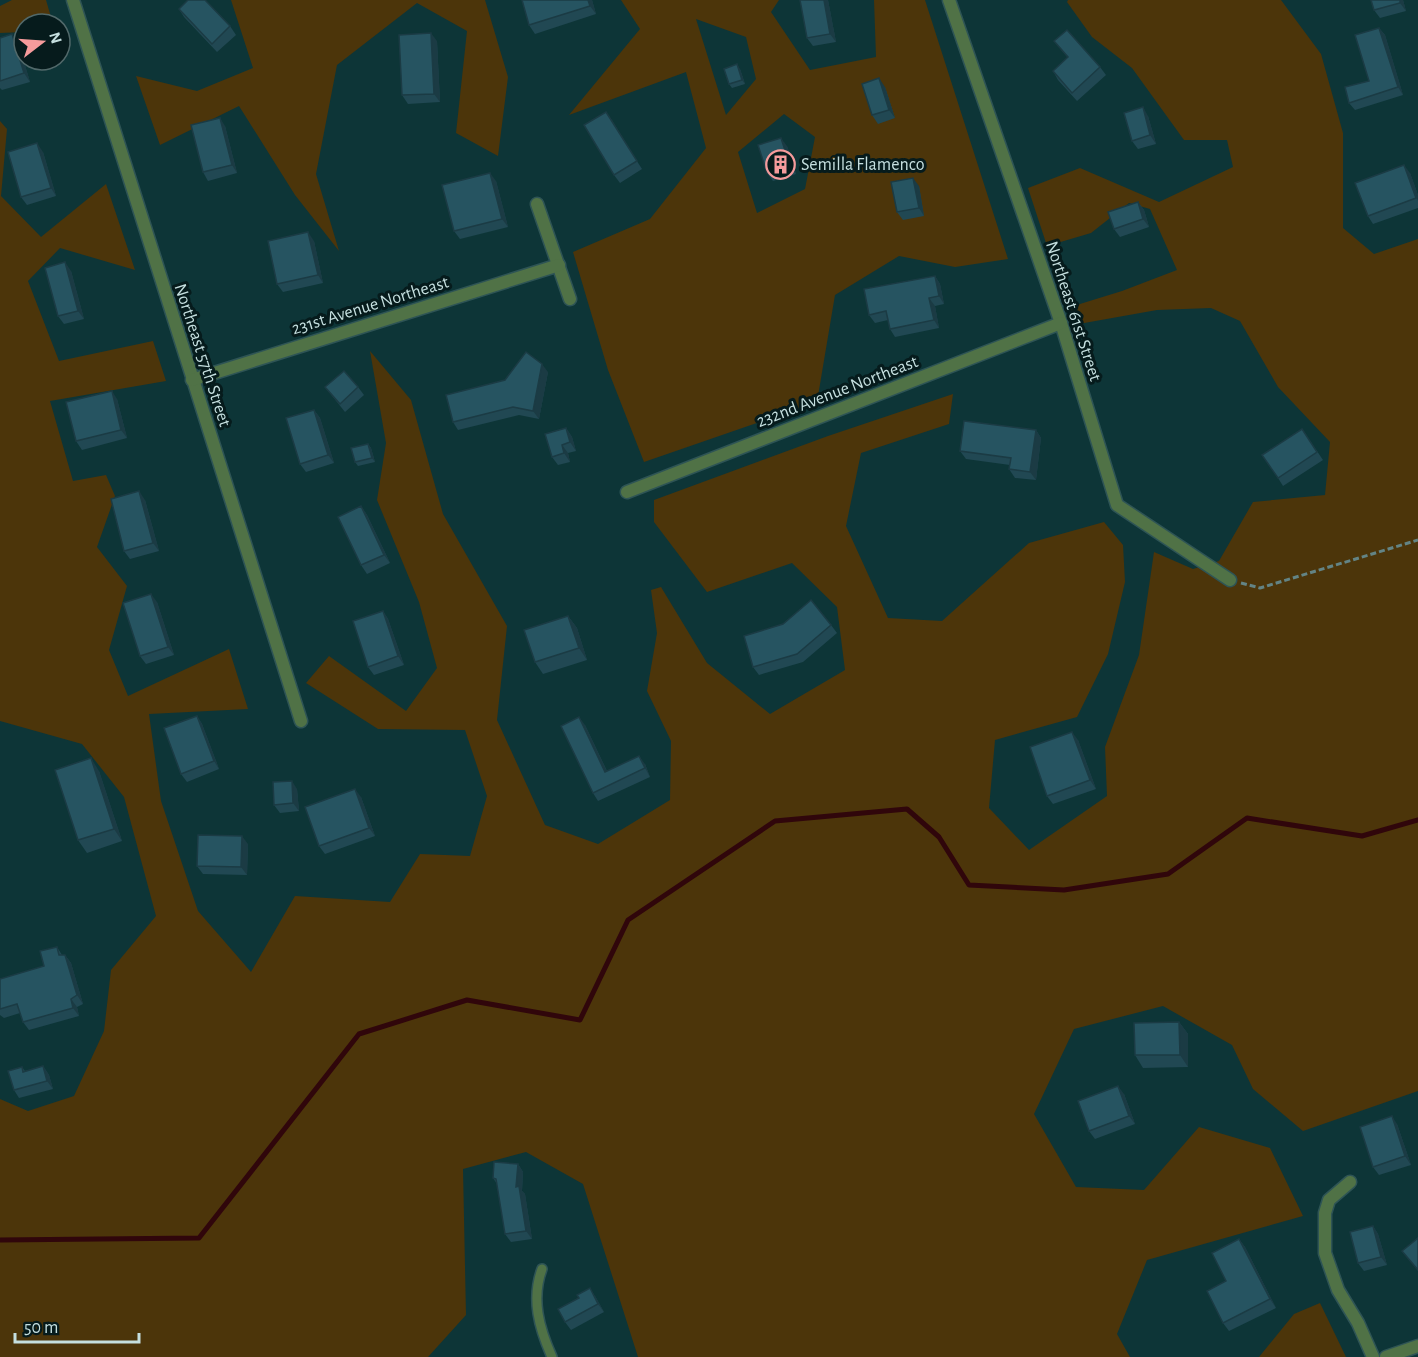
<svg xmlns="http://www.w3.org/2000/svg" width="1418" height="1357" viewBox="0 0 1418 1357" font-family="'Alegreya Sans',sans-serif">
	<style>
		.green { fill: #4c350a; fill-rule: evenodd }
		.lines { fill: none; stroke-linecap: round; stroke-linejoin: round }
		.stream { stroke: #30060b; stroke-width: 5 }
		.lane-casing { stroke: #2e5455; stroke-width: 12 }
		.street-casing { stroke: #2e5455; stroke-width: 15 }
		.path { stroke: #638485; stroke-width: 3; stroke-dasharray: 6 3; stroke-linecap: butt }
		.lane { stroke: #507246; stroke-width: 9 }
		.street { stroke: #507246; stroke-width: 12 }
		.wall { fill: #214853 }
		.shaded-wall { fill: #1b3b44 }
		.building { fill: #265461; stroke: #1b3b44; stroke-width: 1.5 }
		.labels { text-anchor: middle; stroke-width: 6; stroke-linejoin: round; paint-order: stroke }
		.poi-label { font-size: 18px; fill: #c5dfdf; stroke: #061b1c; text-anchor: start }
		.street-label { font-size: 18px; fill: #c5dfdf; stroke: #061b1c }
	</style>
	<rect width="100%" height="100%" fill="#0d3537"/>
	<g class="green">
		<path d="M12,0H46L53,24H24V32L0,33V6Z"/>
		<path d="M231,0H485L508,77L498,156L456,133L467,31L417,3L337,65L316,174L339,251L295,195L239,106L160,145L136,76L197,91L253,68Z"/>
		<path d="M621,0H779L771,12L810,70L876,57L874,0H925L1008,259L955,267L899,256L835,295L817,402L644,462L608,370L573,252L650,219L706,148L686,72L569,115L640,29ZM696,19L746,37L756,79L726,115ZM784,114L815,137L805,189L757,213L738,152Z"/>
		<path d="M1068,0H1281L1321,54L1343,133V228L1374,254L1418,239V1091L1303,1131L1253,1089L1232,1045L1163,1006L1074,1029L1034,1114L1076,1187L1144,1190L1199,1127L1270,1148L1303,1216L1147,1260L1117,1334L1130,1357H638L583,1184L526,1152L463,1169L466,1315L428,1357H0V1099L28,1111L74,1096L104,1031L111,970L156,916L124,797L82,744L0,721V121L7,129L1,196L41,237L106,184L135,270L60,248L28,281L59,361L153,341L166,381L50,401L73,481L106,475L115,496L97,547L127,586L109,650L128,696L229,649L248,709L149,714L161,801L198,911L251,972L295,896L390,902L420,854L470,856L487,796L465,730L378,729L306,683L329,656L406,711L437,668L419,602L377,500L386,443L370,351L411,400L443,514L507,626L497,720L545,825L598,844L670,800L671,741L647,691L657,633L651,590L661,587L707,663L770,714L845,670L837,607L792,563L707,592L654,522V500L828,436L953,394L949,424L861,453L846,526L888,618L942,621L1029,543L1104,522L1123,545L1125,582L1108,654L1077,717L995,740L989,808L1029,850L1107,796L1105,747L1139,655L1154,552L1193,569L1219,561L1253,502L1325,495L1330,442L1278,387L1240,321L1211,308L1157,310L1073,325L1067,308L1122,291L1177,270L1150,209L1129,203L1091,233L1047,246L1028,188L1080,168L1159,202L1233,167L1227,140H1184L1132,68L1092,37L1067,2Z"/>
		<path d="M1320,1303L1346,1357H1259L1294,1314Z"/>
	</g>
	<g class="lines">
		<path class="stream" d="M0,1240L199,1238L359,1034L467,1000L580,1020L628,920L775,821L907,809L939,837L969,885L1064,890L1168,874L1247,818L1362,836L1418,820"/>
		<defs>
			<path id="lane" d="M542,1269C531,1299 539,1328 552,1357"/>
			<g id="street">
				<path d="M73,0L301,721"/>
				<path d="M949,0L1061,323L1117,505L1230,580"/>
				<path d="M537,204L570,299"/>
				<path d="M192,380L559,265"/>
				<path d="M627,492L1061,323"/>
				<path d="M1350,1182L1329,1200L1325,1213V1253L1338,1290L1358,1323L1373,1357"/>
				<path d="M1386,1357L1418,1346"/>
			</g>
		</defs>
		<use href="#lane" class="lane-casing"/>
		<use href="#street" class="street-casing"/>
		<path class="path" d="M1241,583L1260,588L1418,540"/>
		<use href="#lane" class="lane"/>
		<use href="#street" class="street"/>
	</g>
	<g class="wall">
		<path d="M522,0H592L596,14L535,34L529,25Z"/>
		<path d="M828,0L836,42L813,46L807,38Z"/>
		<path d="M1403,0L1406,11L1380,18L1374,10Z"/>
		<path d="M179,9L230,26L236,35L217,52L184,17Z"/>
		<path d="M1379,28L1385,35L1403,95L1355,110L1349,103L1369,81Z"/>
		<path d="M0,38L18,42L30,82L2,90L0,88Z"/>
		<path d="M437,41L440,102L408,104L402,95Z"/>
		<path d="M1054,41L1100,67L1106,75L1077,101L1058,80L1053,71L1068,58Z"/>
		<path d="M740,69L745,84L732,88L729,84Z"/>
		<path d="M885,87L895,118L878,124L872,115Z"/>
		<path d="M606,112L642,169L620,183L614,175Z"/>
		<path d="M1148,116L1156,144L1138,149L1132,141Z"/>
		<path d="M225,126L237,173L208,181L203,172Z"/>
		<path d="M787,146L796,174L773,181L767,173Z"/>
		<path d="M43,152L56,196L27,205L21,197Z"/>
		<path d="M1410,173L1418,195V208L1373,224L1368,216Z"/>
		<path d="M496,181L508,227L460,239L454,231Z"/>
		<path d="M919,186L924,216L903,220L897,212Z"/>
		<path d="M1138,202L1144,210L1149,227L1120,237L1114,229Z"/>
		<path d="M314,241L323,283L283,292L277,284Z"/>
		<path d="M71,271L84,319L64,324L58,316Z"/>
		<path d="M935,276L940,284L944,304L935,306L939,328L895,337L890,329L888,320L875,323L869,315Z"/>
		<path d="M548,372L539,419L519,415L458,430L453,422Z"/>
		<path d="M325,387H358L364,395L345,412Z"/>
		<path d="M117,399L127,438L82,450L76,441Z"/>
		<path d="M314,410L320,418L334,463L306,472L300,464Z"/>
		<path d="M566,428L572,437L576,451L568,453L570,462L558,465L552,457Z"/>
		<path d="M1302,429L1323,460L1283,486L1278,478Z"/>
		<path d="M1036,430L1041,438L1036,480L1015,478L1009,469L1010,465L966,459L960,451Z"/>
		<path d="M368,444L371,448L375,462L358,466L355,462Z"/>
		<path d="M145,500L159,551L130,559L124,551Z"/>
		<path d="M361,506L367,515L390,563L367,574L361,565Z"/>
		<path d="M157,602L174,655L146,664L140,656Z"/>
		<path d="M383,611L388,619L404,665L374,675L368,667Z"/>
		<path d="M568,616L577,628L587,660L543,674L535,662Z"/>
		<path d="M831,625L837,633L803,662L759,675L753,667Z"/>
		<path d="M197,716L202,724L219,769L187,782L181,774Z"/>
		<path d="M585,725L607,771L645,764L650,777L598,801L593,793Z"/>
		<path d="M1078,740L1096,789L1053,804L1047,796Z"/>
		<path d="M99,771L122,841L87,853L78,840Z"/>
		<path d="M297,789L299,811L280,813L274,805Z"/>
		<path d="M361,797L375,836L325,854L319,846Z"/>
		<path d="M248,844L247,875L203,874L197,866Z"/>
		<path d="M57,947L62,955H65L71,963L83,1004L77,1007L79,1016L29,1030L23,1022L20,1013L4,1018L0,1015V979L44,966Z"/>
		<path d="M1179,1022L1188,1034V1067L1143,1068L1135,1055Z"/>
		<path d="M43,1066L49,1075L53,1089L19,1098L14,1090L22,1067L25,1071Z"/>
		<path d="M1124,1094L1135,1124L1095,1139L1089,1131Z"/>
		<path d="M1397,1124L1411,1165L1379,1175L1373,1167Z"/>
		<path d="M518,1164L523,1172L522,1191L525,1194L532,1239L511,1242L505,1234L497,1184L493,1178Z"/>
		<path d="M1373,1226L1378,1234L1387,1265L1364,1271L1358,1263Z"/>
		<path d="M1239,1239L1245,1247L1276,1308L1229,1331L1223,1323L1226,1281Z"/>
		<path d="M595,1296L604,1312L571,1330L565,1322Z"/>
	</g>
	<g class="shaded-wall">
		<path d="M588,0H592L596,14L590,6Z"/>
		<path d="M824,0H828L836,42L830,34Z"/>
		<path d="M1400,0H1403L1406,11L1400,3Z"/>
		<path d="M1379,28L1385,35L1403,95L1398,87Z"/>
		<path d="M431,33L437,41L440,102L434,94Z"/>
		<path d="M12,34L18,42L30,82L24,73Z"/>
		<path d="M737,64L740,69L745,84L742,80Z"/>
		<path d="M879,78L885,87L895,118L889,110Z"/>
		<path d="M1143,107L1148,116L1156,144L1150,135Z"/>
		<path d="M606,112L612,120L642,169L637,161Z"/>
		<path d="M220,118L225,126L237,173L232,165Z"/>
		<path d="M781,138L787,146L796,174L790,166Z"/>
		<path d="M37,143L43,152L56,196L51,188Z"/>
		<path d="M1404,165L1410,173L1418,195V201Z"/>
		<path d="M490,173L496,181L508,227L502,219Z"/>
		<path d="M913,178L919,186L924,216L919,208Z"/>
		<path d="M1138,202L1144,210L1149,227L1143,219Z"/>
		<path d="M308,232L314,241L323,283L318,275Z"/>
		<path d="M65,262L71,271L84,319L78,311Z"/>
		<path d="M935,276L940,284L944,304L939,296Z"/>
		<path d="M929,298L935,306L939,328L934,320Z"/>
		<path d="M542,364L548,372L539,419L533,411Z"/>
		<path d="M112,391L117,399L127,438L121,430Z"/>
		<path d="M314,410L320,418L334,463L328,455Z"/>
		<path d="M566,428L572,437L576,451L570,442Z"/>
		<path d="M1036,430L1041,438L1036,480L1030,472Z"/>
		<path d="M368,444L371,448L375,462L372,458Z"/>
		<path d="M562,445L568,453L570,462L564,453Z"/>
		<path d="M139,491L145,500L159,551L153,543Z"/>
		<path d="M361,506L367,515L390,563L384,555Z"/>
		<path d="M151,594L157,602L174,655L168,647Z"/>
		<path d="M383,611L388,619L404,665L398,656Z"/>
		<path d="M568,616L577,628L587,660L579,648Z"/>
		<path d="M197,716L202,724L219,769L214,761Z"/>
		<path d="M579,717L585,725L611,780L605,772Z"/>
		<path d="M1072,732L1078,740L1096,789L1090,780Z"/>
		<path d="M639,756L645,764L650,777L645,768Z"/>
		<path d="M91,758L99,771L122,841L114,829Z"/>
		<path d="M292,781L297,789L299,811L293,803Z"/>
		<path d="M355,789L361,797L375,836L369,828Z"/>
		<path d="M242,836L248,844L247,875L241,867Z"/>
		<path d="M65,955L71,963L83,1004L77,995Z"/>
		<path d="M71,999L77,1007L79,1016L73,1008Z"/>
		<path d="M1179,1022L1188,1034V1067L1180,1055Z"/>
		<path d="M43,1066L49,1075L53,1089L47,1081Z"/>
		<path d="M1118,1086L1124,1094L1135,1124L1129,1116Z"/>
		<path d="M1392,1116L1397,1124L1411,1165L1405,1156Z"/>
		<path d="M518,1164L523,1172L522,1191L525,1194L532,1239L526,1231L516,1187Z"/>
		<path d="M1373,1226L1378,1234L1387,1265L1381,1257Z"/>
		<path d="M1239,1239L1245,1247L1276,1308L1270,1299Z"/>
		<path d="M590,1288L595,1296L604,1312L598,1304Z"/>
	</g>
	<g class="building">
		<path d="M188,0H205L230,26L212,44L179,9Z"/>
		<path d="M522,0H588L590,6L529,25Z"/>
		<path d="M800,0H824L830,34L807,38Z"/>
		<path d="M1371,0H1400V3L1374,10Z"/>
		<path d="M1379,28L1398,87L1349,103L1345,87L1369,81L1355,35Z"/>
		<path d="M1067,30L1100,67L1072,93L1053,71L1068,57L1054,41Z"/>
		<path d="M431,33L434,94L402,95L399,35Z"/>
		<path d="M12,34L24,73L0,81V38Z"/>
		<path d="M737,64L742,80L729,84L724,69Z"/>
		<path d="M879,78L889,110L872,115L862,84Z"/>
		<path d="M1143,107L1150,135L1132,141L1124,113Z"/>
		<path d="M606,112L637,161L614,175L584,125Z"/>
		<path d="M220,118L232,165L203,172L191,125Z"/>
		<path d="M781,138L790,166L767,173L758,145Z"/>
		<path d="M37,143L51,188L21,197L8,152Z"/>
		<path d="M1404,165L1416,198L1368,216L1355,183Z"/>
		<path d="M490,173L502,219L454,231L442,185Z"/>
		<path d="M913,178L919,208L897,212L891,182Z"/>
		<path d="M1138,202L1143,219L1114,229L1108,212Z"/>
		<path d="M308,232L318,275L277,284L268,241Z"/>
		<path d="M65,262L78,311L58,316L45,268Z"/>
		<path d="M935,276L939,296L929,298L934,320L890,329L886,311L869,315L864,289Z"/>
		<path d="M526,352L542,364L533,411L513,407L453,422L446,395L505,380Z"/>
		<path d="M344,371L358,387L340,404L325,387Z"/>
		<path d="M112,391L121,430L76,441L66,402Z"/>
		<path d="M314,410L328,455L300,464L286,418Z"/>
		<path d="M964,421L1036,430L1030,472L1009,469L1011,458L960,451Z"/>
		<path d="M566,428L570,442L562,445L564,453L552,457L545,434Z"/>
		<path d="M1302,429L1317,452L1278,478L1262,455Z"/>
		<path d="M368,444L372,458L355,462L351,448Z"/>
		<path d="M139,491L153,543L124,551L111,499Z"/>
		<path d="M361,506L384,555L361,565L338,517Z"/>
		<path d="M151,594L168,647L140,656L123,603Z"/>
		<path d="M811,600L831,625L797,654L753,667L744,636L783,624Z"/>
		<path d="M383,611L398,656L368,667L353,621Z"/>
		<path d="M568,616L579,648L535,662L524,630Z"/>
		<path d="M197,716L214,761L181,774L164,728Z"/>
		<path d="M579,717L605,772L639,756L645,768L593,793L561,726Z"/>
		<path d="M1072,732L1090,780L1047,796L1030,747Z"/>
		<path d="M91,758L114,829L78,840L55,770Z"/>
		<path d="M292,781L293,803L274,805L273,782Z"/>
		<path d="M355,789L369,828L319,846L305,807Z"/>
		<path d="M198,835L242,836L241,867L197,866Z"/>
		<path d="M57,947L59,955H65L77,995L71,999L73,1008L23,1022L17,1004L0,1009V979L44,966L40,951Z"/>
		<path d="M1179,1022L1180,1055H1135L1134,1023Z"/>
		<path d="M43,1066L47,1081L14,1090L8,1071L22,1067L23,1072Z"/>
		<path d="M1118,1086L1129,1116L1089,1131L1078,1101Z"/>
		<path d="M1392,1116L1405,1156L1373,1167L1360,1127Z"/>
		<path d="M494,1162L518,1164L516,1187L519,1186L526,1231L505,1234L496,1179L493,1178Z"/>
		<path d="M1373,1226L1381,1257L1358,1263L1350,1232Z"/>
		<path d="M1418,1238V1270L1402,1251Z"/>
		<path d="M1239,1239L1270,1299L1223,1323L1207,1291L1226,1281L1212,1253Z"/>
		<path d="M590,1288L598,1304L565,1322L558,1309L579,1298L577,1295Z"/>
	</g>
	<defs>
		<symbol id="building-ring" viewBox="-11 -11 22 22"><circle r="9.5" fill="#061b1c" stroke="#f59b9c" stroke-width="1.5"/><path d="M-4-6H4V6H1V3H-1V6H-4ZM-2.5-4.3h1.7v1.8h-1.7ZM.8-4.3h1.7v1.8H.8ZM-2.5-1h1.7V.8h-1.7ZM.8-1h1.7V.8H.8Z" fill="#f59b9c"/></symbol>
	</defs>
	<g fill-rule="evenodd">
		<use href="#building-ring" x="764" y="148" width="33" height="33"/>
	</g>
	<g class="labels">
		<g class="poi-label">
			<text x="801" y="170">Semilla Flamenco</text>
		</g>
		<g class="street-label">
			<text transform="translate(370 305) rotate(-17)" y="6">231st Avenue Northeast</text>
			<text transform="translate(1074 311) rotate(72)" y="6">Northeast 61st Street</text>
			<text transform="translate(203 355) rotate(72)" y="6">Northeast 57th Street</text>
			<text transform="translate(837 391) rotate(-21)" y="6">232nd Avenue Northeast</text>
		</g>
	</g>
	<g transform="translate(42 42) rotate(73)"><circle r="28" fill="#061b1c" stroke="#52696a" stroke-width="1.5"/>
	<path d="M0-4.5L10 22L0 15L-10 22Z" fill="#f59b9c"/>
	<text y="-9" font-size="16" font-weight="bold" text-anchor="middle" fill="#c5dfdf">N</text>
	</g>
	<path d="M15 1333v9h124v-9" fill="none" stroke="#c5dfdf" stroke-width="3"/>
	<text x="24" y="1333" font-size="18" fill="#c5dfdf" stroke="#061b1c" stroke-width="4.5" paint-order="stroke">50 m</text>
</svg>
